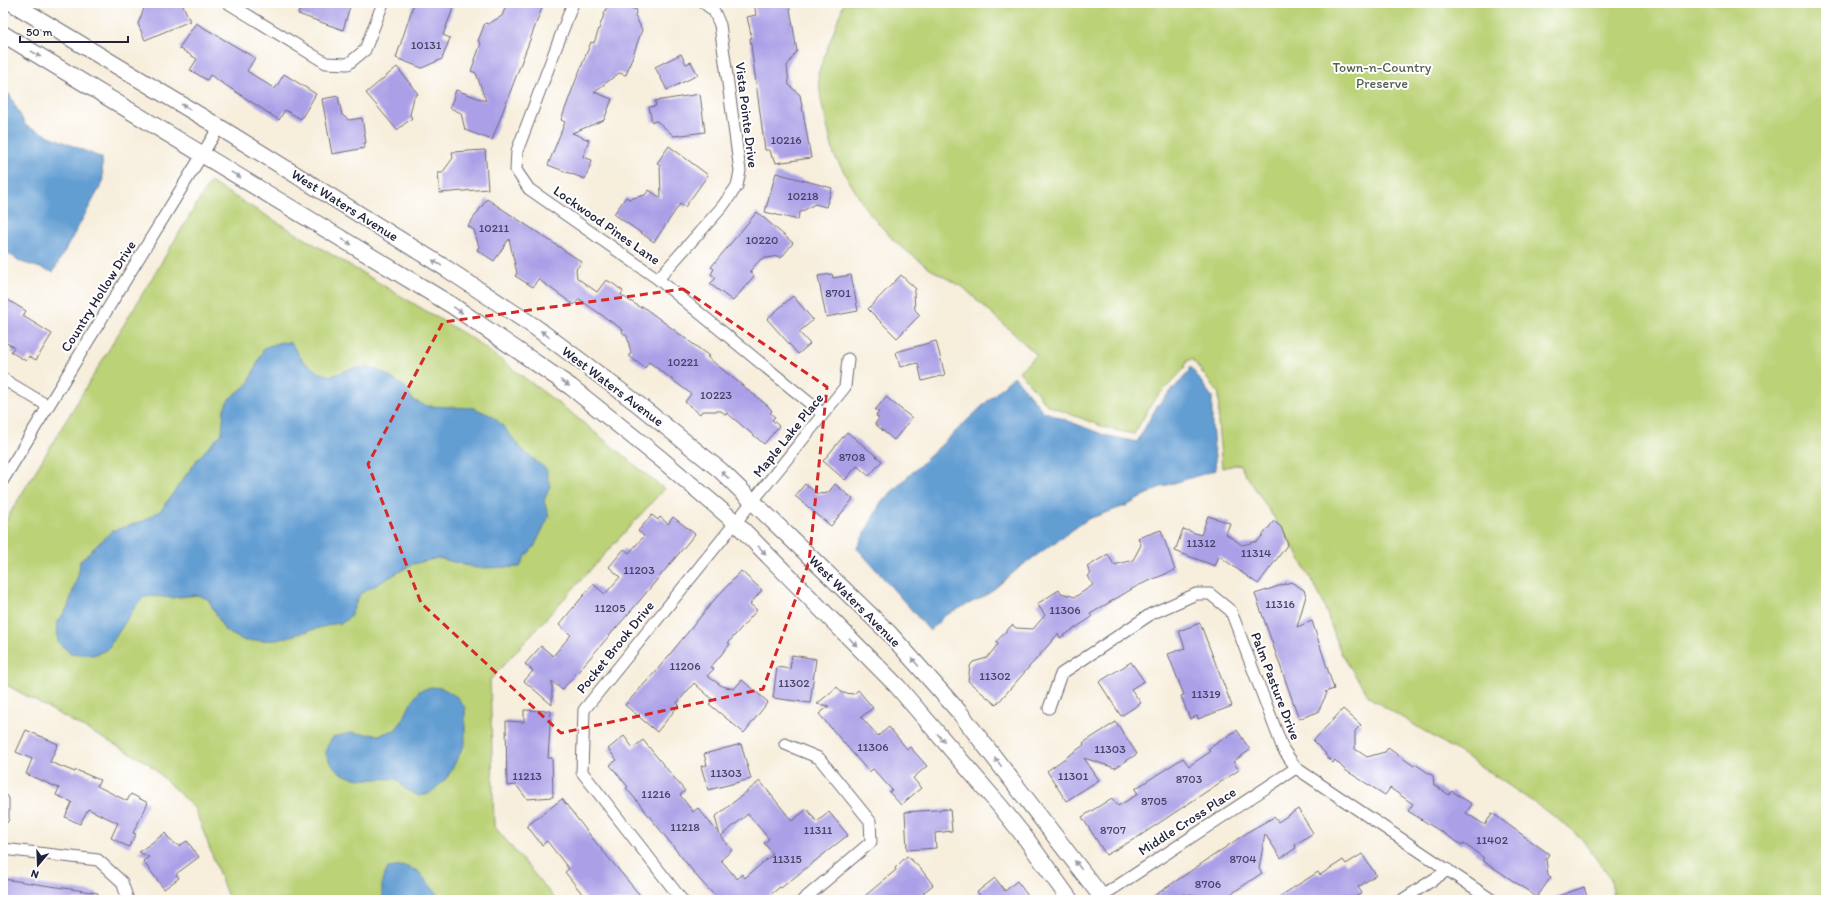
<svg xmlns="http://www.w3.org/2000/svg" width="1829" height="903" viewBox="0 0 1829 903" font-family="Itim,sans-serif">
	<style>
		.green { fill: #bbd277; stroke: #6e7a59 }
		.water { fill: #649ed3; stroke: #436087 }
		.building { fill: #aba0e7; fill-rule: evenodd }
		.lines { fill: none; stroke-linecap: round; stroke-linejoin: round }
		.street-casing { stroke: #6d6973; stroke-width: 13 }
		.secondary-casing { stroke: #6d6973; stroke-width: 18 }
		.street { stroke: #fff; stroke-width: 11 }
		.secondary { stroke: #fff; stroke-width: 16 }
		.oneway { fill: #9c9ca7 }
		.marked { fill: none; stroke: #d62828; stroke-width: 3; stroke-dasharray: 8 5; stroke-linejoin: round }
		.labels { text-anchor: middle; stroke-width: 4; stroke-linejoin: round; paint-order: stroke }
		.number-label { font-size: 12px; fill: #444266 }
		.park-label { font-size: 14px; fill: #586050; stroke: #fff }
		.street-label { font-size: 14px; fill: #22223b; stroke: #fff }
	</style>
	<rect width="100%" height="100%" fill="#fff"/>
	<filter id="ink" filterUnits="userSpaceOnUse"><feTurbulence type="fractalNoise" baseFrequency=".025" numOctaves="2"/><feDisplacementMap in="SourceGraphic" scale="8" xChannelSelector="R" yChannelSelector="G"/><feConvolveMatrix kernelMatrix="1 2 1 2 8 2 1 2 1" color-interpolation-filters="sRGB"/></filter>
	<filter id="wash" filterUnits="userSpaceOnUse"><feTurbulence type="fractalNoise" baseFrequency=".012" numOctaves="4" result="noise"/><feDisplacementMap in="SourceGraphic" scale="16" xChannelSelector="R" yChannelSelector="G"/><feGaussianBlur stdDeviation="0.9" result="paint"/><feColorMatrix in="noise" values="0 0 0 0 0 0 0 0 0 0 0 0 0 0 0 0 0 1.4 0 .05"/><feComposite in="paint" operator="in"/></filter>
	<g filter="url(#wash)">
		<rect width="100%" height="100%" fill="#f7eedc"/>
		<g class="green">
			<path d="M844,3H1826V900H1613L1611,879L1581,838L1555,817L1467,757L1370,698L1341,653L1322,600L1297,553L1239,464L1222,468L1218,423L1219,394L1192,359L1187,361L1183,370L1153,401L1134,434L1106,428L1047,405L1019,371L1037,355L964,288L930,269L894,241L865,208L834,155L821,100L818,74Z"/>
			<path d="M210,182L473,339L570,412L664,489L490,680L494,826L556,900H229L195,809L148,763L3,683V525Z"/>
		</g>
		<g class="water">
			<path d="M3,90L9,94L26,126L102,158L103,182L53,272L21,262L3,250Z"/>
			<path d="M280,342L291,343L303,361L318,372L331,376L354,368L366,367L382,372L405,387L413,400L426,406L474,408L492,416L503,426L523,451L546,469L550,486L544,501L549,516L534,547L525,557L520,567L476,568L438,558L413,564L360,594L350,617L342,623L333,624L277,640L245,641L225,631L208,599L197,595L171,598L155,596L144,597L135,607L107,650L93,655L70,653L58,642L57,623L68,607L79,571L80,561L112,531L143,521L161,510L199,457L222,433L224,409L229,399L248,384L264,348Z"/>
			<path d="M1190,366L1212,397V424L1216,470L1158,488L1128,505L1088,519L1020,567L987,595L944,616L930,631L857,548L881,502L1014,376L1043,411L1104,435L1137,442L1157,406L1188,373Z"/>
			<path d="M431,687L442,688L457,697L465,708V744L447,778L430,793L419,796L405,789L397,779C372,777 346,786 330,762C323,752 326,747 333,737L351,733L379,735L395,730L403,720L411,703L419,691Z"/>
			<path d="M404,866L418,871L442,900H382V881L388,868Z"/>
		</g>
		<g id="blocks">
			<g class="building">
				<path d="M146,3H182L190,21L145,40L138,24Z"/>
				<path d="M302,3H351L343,30L298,14Z"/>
				<path d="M414,3H455L443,35L450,38L442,59L422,68L396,58Z"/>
				<path d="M507,3H541L542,8L492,140L465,130L461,113L450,108L456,90L486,101L476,73L471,71L481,43L478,41L485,23L488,24L502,16Z"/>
				<path d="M608,3H616L637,10L635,15L642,30L626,75L619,73L594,92L612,99L604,120L572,133L589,140L583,157L592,160L585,179L548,165L565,122L561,120L574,85L591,42L594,43Z"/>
				<path d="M754,3H789L797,51L787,66L789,85L800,95L811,158L776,163L774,157L772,158L770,150H765L750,38H752L747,17L756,15Z"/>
				<path d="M196,23L255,58L247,71L275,89L284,74L316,94L301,119L285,110L279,120L210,75L207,80L190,70L197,59L179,48Z"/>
				<path d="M681,54L686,64L691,62L698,75L667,90L655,67Z"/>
				<path d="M397,67L418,94L414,97L410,115L412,118L397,130L366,93Z"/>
				<path d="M700,94L705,132L674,136L657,121L652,122L649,107L656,106L655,101Z"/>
				<path d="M338,96L342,115L349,120L362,118L366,143H364L365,148L332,154L322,99Z"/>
				<path d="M669,146L708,175L685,207L680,204L654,242L614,214L626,197L629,199L645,195L649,190L661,198L660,165L657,163Z"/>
				<path d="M485,150L488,189L440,193L438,173H442L453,158L452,152Z"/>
				<path d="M776,173L832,188L826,207L815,204L799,213L798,220L765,212Z"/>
				<path d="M487,199L582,262L576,269L577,278L597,292L606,280L612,283L623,291L621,295L641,308L642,306L709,356L707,357L768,406L772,411L770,413L775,417L772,420L779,426L764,444L727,413L726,415L721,411H702L700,414L685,402L691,394L649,362L645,368L629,356L631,353L627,336L622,332L623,330L579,299L574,305L538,279L533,287L515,276L517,273L509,239L494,261L477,250L479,247L474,230L468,226Z"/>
				<path d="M757,212L793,243L781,258L778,256L761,259L750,271L754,276L733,301L710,284L716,278L711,274L714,269L711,267Z"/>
				<path d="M832,274L833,278L851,275L858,311L826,317L818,276Z"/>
				<path d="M901,275L916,289L914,292L915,310L920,315L897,338L868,309Z"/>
				<path d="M793,296L813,320L799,332L810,344L798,354L767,319Z"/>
				<path d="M3,297L26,311L23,316L52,334L36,360L29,356L26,361L11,352L14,347L3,341Z"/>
				<path d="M936,341L945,375L922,381L918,363L900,367L896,352Z"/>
				<path d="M886,397L912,418L894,440L875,424L879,418L876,416L879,412L875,410Z"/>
				<path d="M847,432L882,461L869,476L857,466L845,480L823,461Z"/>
				<path d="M805,484L818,494L828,493L835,484L853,499L831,526L795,496Z"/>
				<path d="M652,515L658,520L660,517L668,524L673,517L695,534L636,605L562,690L552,681V705L524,681L533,671L525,664L541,646L553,656L571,635L559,625L593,584L605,594L620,577L609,567L624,549L629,553L644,536L638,531Z"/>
				<path d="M1208,516L1230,523L1226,534L1242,545L1258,541L1274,521L1281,527L1288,544L1258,584L1219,556L1215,566L1175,551L1183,529L1201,535Z"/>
				<path d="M1161,530L1175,570L1137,586L1090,614L1092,617L1060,638L1058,634L996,705L968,681L970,666L973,662L987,658L998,644L996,642L1012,625L1016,628L1033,629L1045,615L1037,604L1059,590L1061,593L1075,597L1093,585L1088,576L1091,574L1087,567L1108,554L1114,565L1133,560L1141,545L1138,538Z"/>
				<path d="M741,571L762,590L750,604L757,610L728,643L730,644L711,667L714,669L707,676L722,686L734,689L742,680L768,702L744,733L709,704L713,700L694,683L677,703L679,705L657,732L625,705L657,670L715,599Z"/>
				<path d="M1291,582L1304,590L1306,596L1297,627L1312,621L1334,689L1325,692L1327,693L1318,712L1299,719L1255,594Z"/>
				<path d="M1200,623L1232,706L1198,719L1197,716L1190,719L1181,696L1184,695L1168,654L1185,648L1179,631Z"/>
				<path d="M792,655L816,659L810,703L773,698L777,667L790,669Z"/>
				<path d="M1131,662L1144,681L1131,689L1141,703L1121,716L1099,682Z"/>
				<path d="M837,687L842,693L854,694L858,690L873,708L861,717L878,736L889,727L907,749L910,747L927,766L913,778L921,788L901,805L889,792L892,790L873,769L869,772L819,714L829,706L817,704Z"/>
				<path d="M1343,709L1361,725L1355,731V749L1367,757L1385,752L1388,748L1414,766L1415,764L1433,776L1434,785L1449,795L1452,791L1472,804L1466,813L1485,825L1492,813L1549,854L1546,859L1548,875L1551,877L1537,897L1482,860L1484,858L1463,843L1462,845L1408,811L1413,804L1390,788L1385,795L1345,770L1335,760L1333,763L1325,755L1326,754L1313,741Z"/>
				<path d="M524,710L551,711L548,758H552L553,797L527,799L516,785L507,786L506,721L524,722Z"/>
				<path d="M1116,722L1137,754L1115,768L1084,758L1099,780L1066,801L1047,771L1084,745L1083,743Z"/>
				<path d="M26,730L58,744L50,762L75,772L76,770L100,780L97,786L127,801L131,794L148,803L133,833L136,834L129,847L111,838L118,823L88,809L80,824L65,817L72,802L56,795L59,788L26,774L32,759L16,752Z"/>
				<path d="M1237,730L1250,750L1233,762L1239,770L1138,837L1106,855L1082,817L1112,798L1118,806L1138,794L1135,789L1183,758L1189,766L1210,752L1208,749Z"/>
				<path d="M624,736L633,748L643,740L685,791L680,795L693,812L698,808L720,835L715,817L760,781L792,821L807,809L817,822L829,812L848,835L781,888L780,887L764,900H719L699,879L638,802L626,788L628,787L610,765L617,760L608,749ZM748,814L769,839L764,843L773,854L745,878L742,874L737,879L721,860L732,850L721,836Z"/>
				<path d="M741,744L751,779L708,790L701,766L707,765L704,754Z"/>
				<path d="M562,799L597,844L644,900H587L565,872L569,869L547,841L542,845L527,826Z"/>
				<path d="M950,809L952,831L935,833L936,848L907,850L905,812Z"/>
				<path d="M1298,809L1313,833L1295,845L1296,848L1281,858L1265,834L1259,869L1262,873L1222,900L1183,894L1187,900H1148L1251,830L1274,817L1278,822Z"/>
				<path d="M165,833L171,841L179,846L187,841L199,857L176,874L179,878L164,889L143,861L149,857L139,852Z"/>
				<path d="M1362,854L1376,875L1358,887L1362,893L1350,900H1274L1318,872L1320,875L1343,860L1346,864Z"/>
				<path d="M907,856L921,869L933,885L923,893L929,900H860L896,870L895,868Z"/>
				<path d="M995,878L1005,891L1017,881L1031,900H983L977,892Z"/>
				<path d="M3,879L98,893L97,900H3Z"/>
				<path d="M1584,887L1588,900H1553V898Z"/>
			</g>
		</g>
	</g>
	<g filter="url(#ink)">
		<use href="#blocks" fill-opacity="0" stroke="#6d6973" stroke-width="1"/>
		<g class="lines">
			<defs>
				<g id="street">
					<path d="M228,3L326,63L348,64L365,50L383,3"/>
					<path d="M573,3L517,151L516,170L529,189L658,279L823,414"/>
					<path d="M658,279L722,207L737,186L740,171L720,25L714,11L704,3"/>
					<path d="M3,379L48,406"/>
					<path d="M3,480L219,127"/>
					<path d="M1049,708L1061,674L1151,614L1196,594H1210L1231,611L1283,749L1296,768L1492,900"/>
					<path d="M785,744L819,758L870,821L871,842L803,900"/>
					<path d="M3,800V818"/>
					<path d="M3,849L98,860L122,882L128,900"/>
					<path d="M682,900L582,772L584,710L845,387L848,359"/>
					<path d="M1096,900L1296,768"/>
					<path d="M1402,900L1448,870"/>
				</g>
				<g id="secondary">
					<path d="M12,3L219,127L447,269L535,327L634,401L720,470L889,633L960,713L1104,900"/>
					<path d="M3,34L453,306L571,387L661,459L735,522L897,686L1000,806L1027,840L1070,900"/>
				</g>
			</defs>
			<use href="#street" class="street-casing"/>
			<use href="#secondary" class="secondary-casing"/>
			<use href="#street" class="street"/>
			<use href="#secondary" class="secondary"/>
		</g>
		<defs><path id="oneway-solid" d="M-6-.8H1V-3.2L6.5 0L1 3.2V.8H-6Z"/></defs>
		<g class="oneway">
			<use href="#oneway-solid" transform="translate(36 54) rotate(31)"/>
			<use href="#oneway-solid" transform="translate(186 107) rotate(-149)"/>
			<use href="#oneway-solid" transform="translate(236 175) rotate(31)"/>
			<use href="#oneway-solid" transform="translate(347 242) rotate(31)"/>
			<use href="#oneway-solid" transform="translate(437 263) rotate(-148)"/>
			<use href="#oneway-solid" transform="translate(458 310) rotate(34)"/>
			<use href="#oneway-solid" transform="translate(545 334) rotate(-143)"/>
			<use href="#oneway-solid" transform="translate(565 383) rotate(35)"/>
			<use href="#oneway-solid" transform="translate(725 475) rotate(-137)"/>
			<use href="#oneway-solid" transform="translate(762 550) rotate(46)"/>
			<use href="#oneway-solid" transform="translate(853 642) rotate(46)"/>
			<use href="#oneway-solid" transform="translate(915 662) rotate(-131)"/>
			<use href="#oneway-solid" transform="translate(941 738) rotate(49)"/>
			<use href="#oneway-solid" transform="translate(998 762) rotate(-128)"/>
			<use href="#oneway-solid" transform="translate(1078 865) rotate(-127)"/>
		</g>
	</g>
	<path class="marked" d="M683,289L827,387L809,562L763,689L561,733L421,603L368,464L443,322Z"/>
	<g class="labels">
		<g class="number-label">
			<text x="426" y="49">10131</text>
			<text x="786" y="144">10216</text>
			<text x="803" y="200">10218</text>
			<text x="494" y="232">10211</text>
			<text x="762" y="244">10220</text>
			<text x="838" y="297">8701</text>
			<text x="683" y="366">10221</text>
			<text x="716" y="399">10223</text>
			<text x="852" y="461">8708</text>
			<text x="1201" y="547">11312</text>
			<text x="1256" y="557">11314</text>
			<text x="639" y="574">11203</text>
			<text x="1280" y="608">11316</text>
			<text x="610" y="612">11205</text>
			<text x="1065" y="614">11306</text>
			<text x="685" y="670">11206</text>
			<text x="995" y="680">11302</text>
			<text x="794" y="687">11302</text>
			<text x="1206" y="698">11319</text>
			<text x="873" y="751">11306</text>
			<text x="1110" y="753">11303</text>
			<text x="726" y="777">11303</text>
			<text x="527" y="780">11213</text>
			<text x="1073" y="780">11301</text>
			<text x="1189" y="783">8703</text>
			<text x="656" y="798">11216</text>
			<text x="1154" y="805">8705</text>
			<text x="685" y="831">11218</text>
			<text x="818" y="834">11311</text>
			<text x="1113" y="834">8707</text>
			<text x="1492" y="844">11402</text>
			<text x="787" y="863">11315</text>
			<text x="1243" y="863">8704</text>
			<text x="1208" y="888">8706</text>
		</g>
		<g class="park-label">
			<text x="1382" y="72">Town-n-Country<tspan x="1382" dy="16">Preserve</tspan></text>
		</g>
		<g class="street-label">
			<text transform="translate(747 115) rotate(83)" y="5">Vista Pointe Drive</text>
			<text transform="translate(345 205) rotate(32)" y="5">West Waters Avenue</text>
			<text transform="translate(607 225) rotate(35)" y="5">Lockwood Pines Lane</text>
			<text transform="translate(98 296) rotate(-58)" y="5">Country Hollow Drive</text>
			<text transform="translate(613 386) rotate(37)" y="5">West Waters Avenue</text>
			<text transform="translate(788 435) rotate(-51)" y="5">Maple Lake Place</text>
			<text transform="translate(855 601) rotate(45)" y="5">West Waters Avenue</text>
			<text transform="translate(615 647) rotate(-51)" y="5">Pocket Brook Drive</text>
			<text transform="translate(1276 686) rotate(69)" y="5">Palm Pasture Drive</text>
			<text transform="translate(1187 821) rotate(-33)" y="5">Middle Cross Place</text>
		</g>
	</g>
	<rect width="1829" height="903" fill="none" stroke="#fff" stroke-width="16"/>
	<g transform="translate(38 865) rotate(199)" stroke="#ffffff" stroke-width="3" paint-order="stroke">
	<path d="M0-3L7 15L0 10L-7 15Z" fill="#22223b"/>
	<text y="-6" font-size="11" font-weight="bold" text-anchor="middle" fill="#22223b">N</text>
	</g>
	<path d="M20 36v6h108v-6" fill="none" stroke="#22223b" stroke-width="2"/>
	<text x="26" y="36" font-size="12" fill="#22223b" stroke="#ffffff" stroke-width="3" paint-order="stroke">50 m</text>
</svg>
